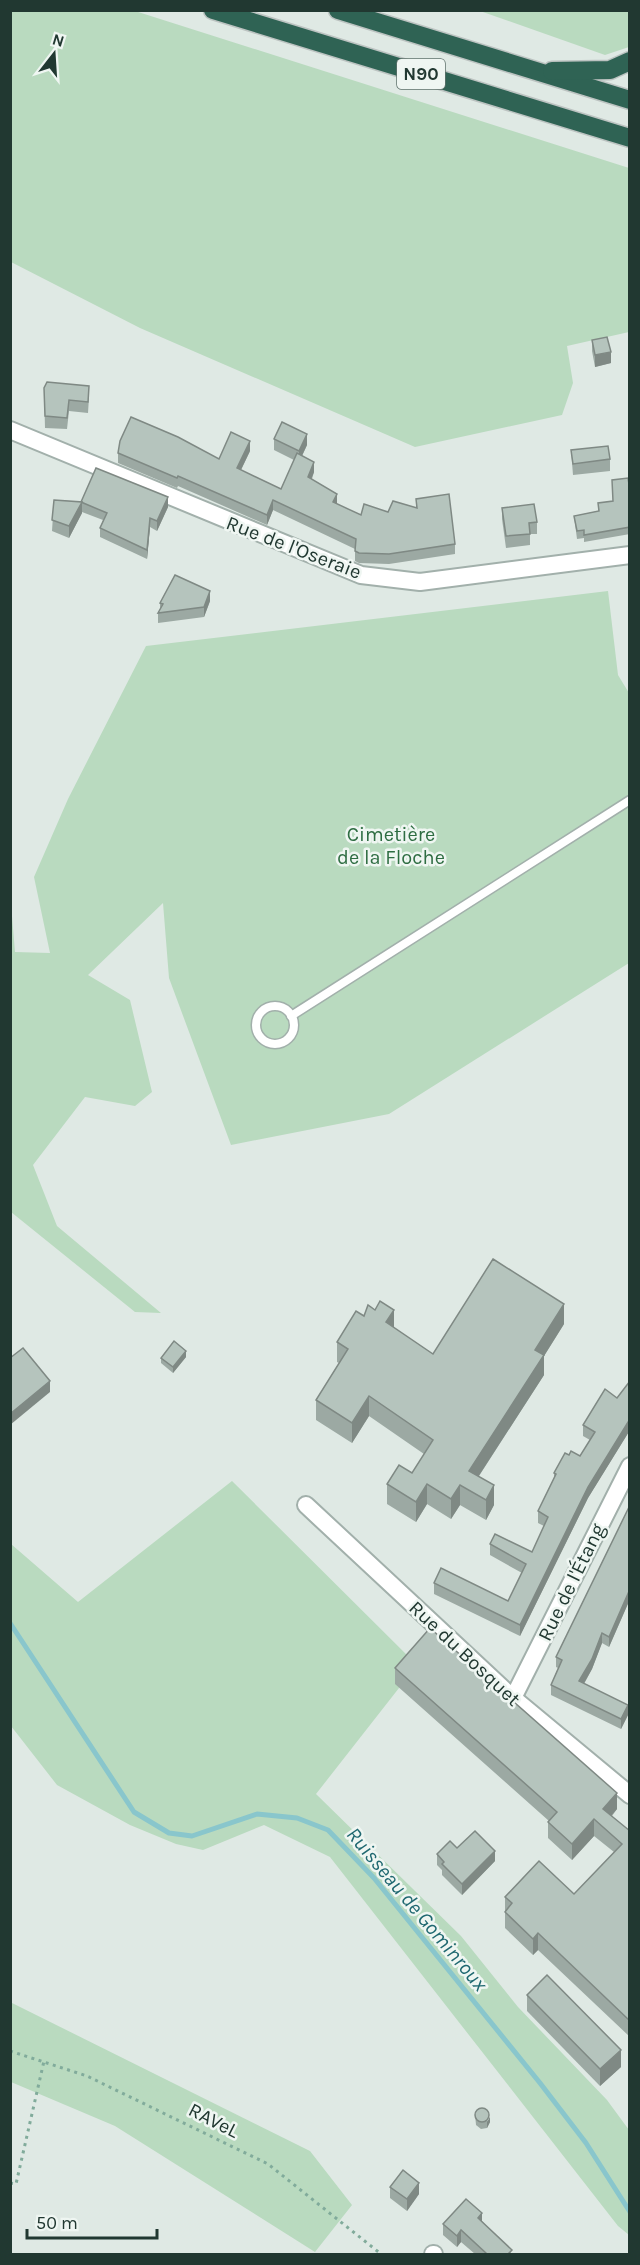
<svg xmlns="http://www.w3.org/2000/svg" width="640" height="2265" viewBox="0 0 640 2265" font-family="Karla,sans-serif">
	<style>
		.green { fill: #b9dabf }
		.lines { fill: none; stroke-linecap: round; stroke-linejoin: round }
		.stream { stroke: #89c6cc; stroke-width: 5 }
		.lane-casing { stroke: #a2b0ab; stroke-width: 11 }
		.street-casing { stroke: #a2b0ab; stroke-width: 20 }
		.highway-casing { stroke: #bcc3c1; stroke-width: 21 }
		.path { stroke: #81ab9b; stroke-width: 3; stroke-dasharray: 3 4.5; stroke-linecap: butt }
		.lane { stroke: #fff; stroke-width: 8 }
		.street { stroke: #fff; stroke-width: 16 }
		.highway { stroke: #2f6354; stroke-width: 18 }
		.wall { fill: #9ca9a3 }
		.shaded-wall { fill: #7f8984 }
		.building { fill: #b5c4bd; stroke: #7f8984; stroke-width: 1.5 }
		.labels { text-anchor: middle; stroke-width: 5; stroke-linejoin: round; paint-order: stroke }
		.shield { fill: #eff6f2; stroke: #5f716b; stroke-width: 1.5 }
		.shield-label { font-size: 18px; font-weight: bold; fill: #213831 }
		.street-label { font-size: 20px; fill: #213831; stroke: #eff6f2 }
		.park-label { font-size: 20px; fill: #2e6d42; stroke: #eff6f2 }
		.water-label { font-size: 21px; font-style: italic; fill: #1f6870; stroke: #eff6f2 }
	</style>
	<rect width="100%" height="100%" fill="#dfe9e4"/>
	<g class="green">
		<path d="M10,11H135L629,168V332L567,346L573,383L562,415L415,447L140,328L11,262Z"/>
		<path d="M480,11H629V47L605,55Z"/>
		<path d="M608,591L618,675L629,693V963L389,1114L231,1145L169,978L163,903L88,975L130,1000L152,1092L135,1106L85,1097L33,1165L57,1226L161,1313L135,1312L11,1212L10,892L15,952L50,953L34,877L68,799L146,646Z"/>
		<path d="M232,1481L417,1665L316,1794L461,1936L518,2007L607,2100L629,2130V2235L618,2226L330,1857L264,1825L203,1850L176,1844L130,1825L57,1785L11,1726V1544L78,1602Z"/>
		<path d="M10,2002L310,2151L352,2205L315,2252L115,2126L11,2082Z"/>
	</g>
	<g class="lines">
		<path class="stream" d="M10,1623L134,1812L169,1833L192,1836L257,1814L297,1818L328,1830L374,1878L540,2083L586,2143L630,2212"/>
		<defs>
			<g id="lane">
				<circle cx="275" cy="1025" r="19"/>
				<path d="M291,1016L630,800"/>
			</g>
			<g id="street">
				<path d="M10,430L361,575L420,582L630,555"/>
				<path d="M306,1505L513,1698L630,1795"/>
				<path d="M513,1698L630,1466"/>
				<path d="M433,2254H434"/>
			</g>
			<g id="highway">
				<path d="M213,10L630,138"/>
				<path d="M338,10L630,100"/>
				<path d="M552,71L610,70L630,61"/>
			</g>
		</defs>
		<use href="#lane" class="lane-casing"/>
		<use href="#street" class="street-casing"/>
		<use href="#highway" class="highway-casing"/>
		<g class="path">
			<path d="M10,2051L87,2076L268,2164L381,2254"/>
			<path d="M10,2183L16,2184L44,2061"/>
		</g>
		<use href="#lane" class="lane"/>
		<use href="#street" class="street"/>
		<use href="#highway" class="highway"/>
	</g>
	<g class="wall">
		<path d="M592,340L611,363L595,367L592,351Z"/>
		<path d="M44,388L89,397L88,413L69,411L67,429L45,428Z"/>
		<path d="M274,439L307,445L302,456L314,472L312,479L336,504L361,515L388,512L416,508V499L455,544V554L389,564L359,563L355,561V549L273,510L267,525L178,486L177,488L118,463V453L219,459L250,451L241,470L281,489L294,460L274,450Z"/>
		<path d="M571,450L610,459V471L573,475Z"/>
		<path d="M630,491V534L584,542V538L577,539L574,516L598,511V503L612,501Z"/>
		<path d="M54,500L168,507L157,531L150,527L147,559L100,537V528L103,520L82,512V513L69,538L52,531Z"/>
		<path d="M502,508L537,522V534H530V545L506,548L502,519Z"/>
		<path d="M210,601L204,617L158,623V613L160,609V603Z"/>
		<path d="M364,1316L394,1328L433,1354L564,1324L544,1356V1375L479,1476L494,1505L486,1520L460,1505L451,1519L427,1504L416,1522L387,1504V1484L412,1473L424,1454L369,1416L352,1443L316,1420V1400L339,1363L337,1362V1342Z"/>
		<path d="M186,1357L173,1373L161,1363V1358Z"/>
		<path d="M630,1381V1430L588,1498L520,1636L434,1594V1583L508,1601L522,1573L490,1555V1544L532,1552L544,1526L538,1523V1511L554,1478V1473L569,1455L580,1456L590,1440L583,1436V1425L617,1398Z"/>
		<path d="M630,1505V1599L609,1647L602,1643L592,1669L584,1684L628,1715L621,1729L551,1695V1685L558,1668L556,1667V1657Z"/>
		<path d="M395,1668L617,1809L612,1816L630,1831V2037L538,1950L533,1955L505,1928V1897L574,1894L614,1852L594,1836L572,1860L548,1838V1822L549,1821L395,1684Z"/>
		<path d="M457,1848L495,1861L462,1895L442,1875V1870L437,1865V1854Z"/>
		<path d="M527,1995L621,2067L600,2086L527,2011Z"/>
		<path d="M475,2114L490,2122L487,2128L481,2129L476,2125Z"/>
		<path d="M390,2187L419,2194L407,2211L390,2198Z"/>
		<path d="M482,2221L512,2254H475L461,2242L457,2247L443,2235V2224Z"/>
	</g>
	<g class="shaded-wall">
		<path d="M611,352V363L595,367V355Z"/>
		<path d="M307,434V445L299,462V451Z"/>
		<path d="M250,441V451L237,478V468Z"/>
		<path d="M314,462V472L308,487V477Z"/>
		<path d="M337,494V504L333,512V502Z"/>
		<path d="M168,497V507L157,531V521Z"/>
		<path d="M273,500V510L267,525V515Z"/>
		<path d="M82,502V513L69,538V526Z"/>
		<path d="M150,518V527L147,559V550Z"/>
		<path d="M210,591V601L204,617V607Z"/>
		<path d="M564,1304V1324L544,1356V1375L469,1491V1471L535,1350Z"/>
		<path d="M394,1310V1330L386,1322Z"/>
		<path d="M186,1351V1357L173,1373V1367Z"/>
		<path d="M50,1381V1392L10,1425V1414Z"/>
		<path d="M369,1396V1416L352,1443V1423Z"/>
		<path d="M630,1419V1430L588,1498L520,1636V1625L588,1487Z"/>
		<path d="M427,1484V1504L416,1522V1502Z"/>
		<path d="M460,1485V1505L451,1519V1499Z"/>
		<path d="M494,1485V1505L486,1520V1500Z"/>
		<path d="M630,1589V1599L609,1647V1637Z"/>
		<path d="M602,1633V1643L592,1669L579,1692V1681Z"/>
		<path d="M628,1705V1715L621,1729V1719Z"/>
		<path d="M617,1793V1809L603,1825V1809Z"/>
		<path d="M594,1819V1836L572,1860V1844Z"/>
		<path d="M495,1851V1861L462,1895V1884Z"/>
		<path d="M538,1933V1950L533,1955V1939Z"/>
		<path d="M621,2050V2067L600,2086V2069Z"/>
		<path d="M490,2117V2122L487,2128V2122Z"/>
		<path d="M419,2183V2194L407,2211V2199Z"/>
		<path d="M482,2213V2224L478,2218Z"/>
		<path d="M461,2230V2242L457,2247V2236Z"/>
	</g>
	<g class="building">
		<path d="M607,337L611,352L595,355L592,340Z"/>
		<path d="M47,382L89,386L88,402L69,400L67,418L45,416L44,388Z"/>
		<path d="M131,417L178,437L219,459L231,432L250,441L237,468L281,489L297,453L314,462L308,477L337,494L333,502L361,515L364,504L388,512L393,501L417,508L416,499L449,494L455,544L389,554L359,553L355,551L356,539L273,500L267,515L178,476L177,478L118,453L120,441Z"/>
		<path d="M282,422L307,434L299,451L274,439Z"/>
		<path d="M608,446L610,459L573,464L571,450Z"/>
		<path d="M96,468L168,497L157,521L150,518L147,550L100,528L107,513L81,502Z"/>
		<path d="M628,478L630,491V527L584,535V530L577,531L574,516L599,511L598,503L613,501L612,480Z"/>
		<path d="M54,500L82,502L69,526L52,520Z"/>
		<path d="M534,504L537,522L529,523L530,534L506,536L502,508Z"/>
		<path d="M175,575L210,591L204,607L158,613L163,604L160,603Z"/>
		<path d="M493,1259L564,1304L535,1350L544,1355L469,1471L494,1485L486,1500L460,1485L451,1499L427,1484L416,1502L387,1484L399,1465L412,1473L433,1440L369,1396L352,1423L316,1400L348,1349L337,1342L356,1311L364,1316L368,1305L375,1310L380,1301L394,1310L386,1322L433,1354Z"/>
		<path d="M174,1341L186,1351L173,1367L161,1358Z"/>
		<path d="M23,1348L50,1381L10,1414V1358Z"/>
		<path d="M630,1381V1419L588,1487L520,1625L434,1583L441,1568L508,1601L526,1564L490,1544L495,1534L532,1552L548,1517L538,1511L556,1474L554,1473L565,1453L569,1455L571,1451L580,1456L595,1432L583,1425L605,1389L617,1398Z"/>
		<path d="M630,1505V1589L609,1637L602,1633L592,1659L579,1681L628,1705L621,1719L551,1685L562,1660L556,1657Z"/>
		<path d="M430,1628L617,1793L603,1809L630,1831V2021L538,1933L533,1939L505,1912L512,1903L505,1897L539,1861L574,1894L622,1844L594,1819L572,1844L548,1822L557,1812L395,1668Z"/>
		<path d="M475,1831L495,1851L462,1884L442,1864L444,1862L437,1854L450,1841L457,1848Z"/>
		<path d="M547,1975L621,2050L600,2069L527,1995Z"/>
		<circle cx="482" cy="2115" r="7"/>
		<path d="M403,2170L419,2183L407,2199L390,2187Z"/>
		<path d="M466,2199L482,2213L478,2218L512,2250L508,2254H486H487L461,2230L457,2236L443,2224Z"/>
	</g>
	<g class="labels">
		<rect class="shield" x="397" y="59" width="48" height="30" rx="4.5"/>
		<g class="shield-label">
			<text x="421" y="80">N90</text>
		</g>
		<g class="street-label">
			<text transform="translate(294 547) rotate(21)" y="7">Rue de l'Oseraie</text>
			<text transform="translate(571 1582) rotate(-64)" y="7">Rue de l'Étang</text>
			<text transform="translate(465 1653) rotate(43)" y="7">Rue du Bosquet</text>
			<text transform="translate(214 2120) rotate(27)" y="7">RAVeL</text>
		</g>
		<g class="park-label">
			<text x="391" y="841">Cimetière<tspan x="391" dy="23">de la Floche</tspan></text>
		</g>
		<g class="water-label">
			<text transform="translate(417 1909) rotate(50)" y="7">Ruisseau de Gominroux</text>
		</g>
	</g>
	<rect width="640" height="2265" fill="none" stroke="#213831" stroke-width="24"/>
	<g transform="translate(54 54) rotate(17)" stroke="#eff6f2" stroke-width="4.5" paint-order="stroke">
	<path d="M0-4.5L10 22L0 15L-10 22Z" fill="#213831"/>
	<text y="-9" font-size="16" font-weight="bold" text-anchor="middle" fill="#213831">N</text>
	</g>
	<path d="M27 2229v9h130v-9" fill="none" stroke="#213831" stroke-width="3"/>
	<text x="36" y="2229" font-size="18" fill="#213831" stroke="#eff6f2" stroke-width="4.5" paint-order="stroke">50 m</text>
</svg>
